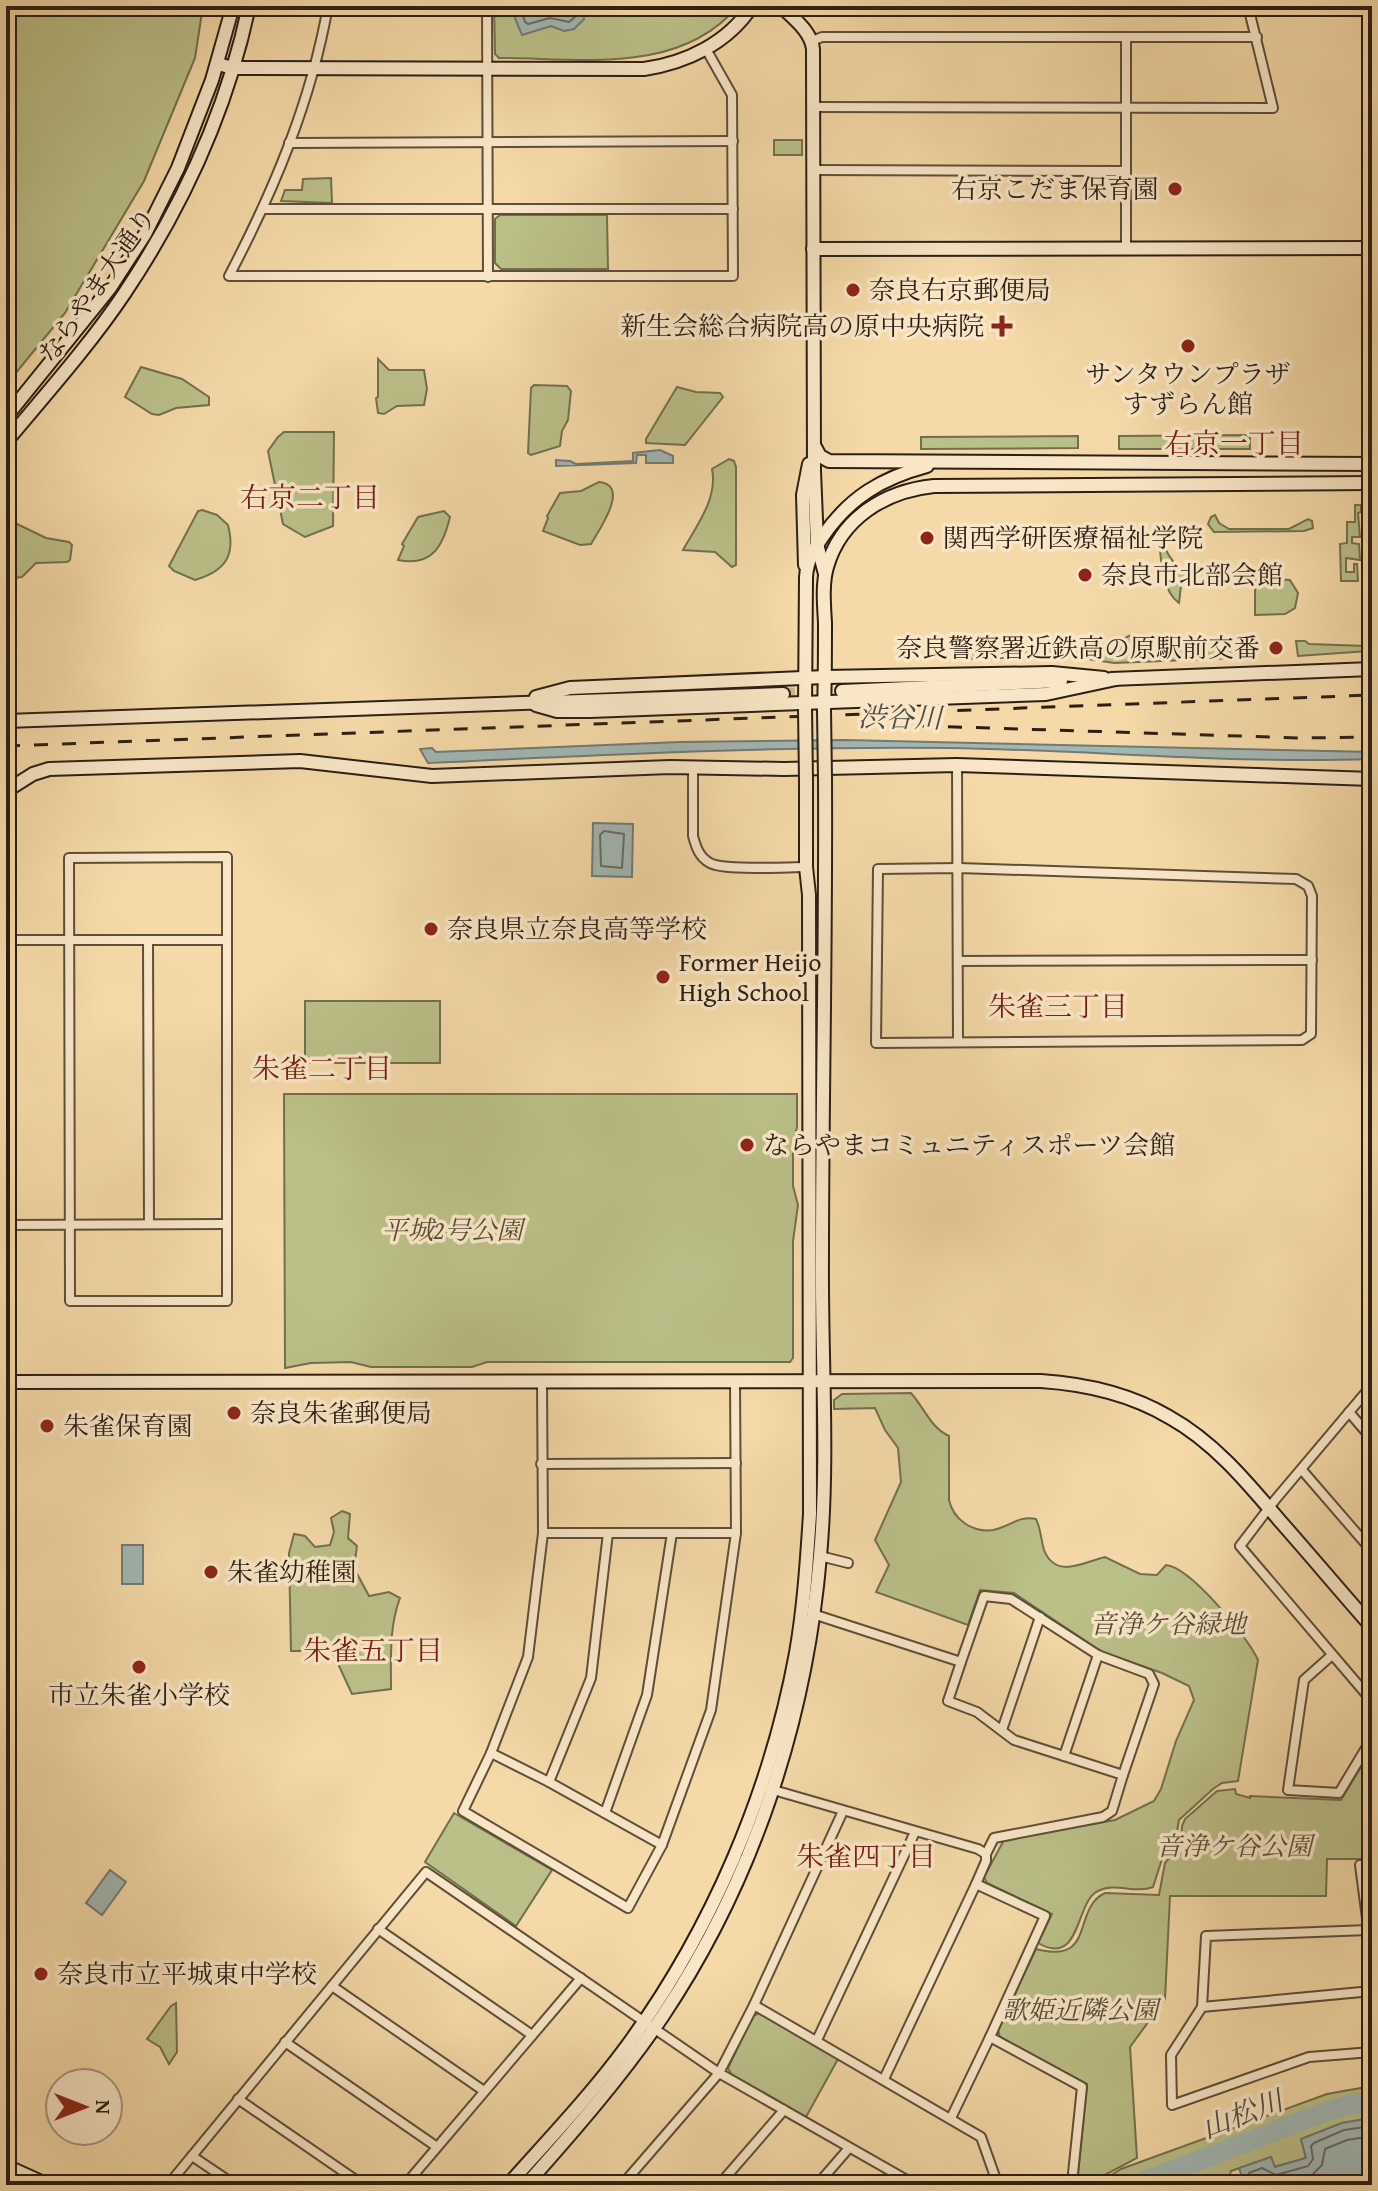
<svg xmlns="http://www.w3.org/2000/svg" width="1378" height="2191" viewBox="0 0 1378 2191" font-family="'Gentium Book Plus','Noto Serif JP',serif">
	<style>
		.green { fill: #bbbf88; stroke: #736f4e; stroke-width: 2 }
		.water { fill: #a1b7b3; stroke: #727a74; stroke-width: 2 }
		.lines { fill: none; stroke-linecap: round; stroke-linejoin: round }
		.shore { stroke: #666b64; stroke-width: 2 }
		.river { stroke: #a1b7b3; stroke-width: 20 }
		.secondary-tunnel { stroke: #cdb48b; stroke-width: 12; stroke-dasharray: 12 6; stroke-linecap: butt }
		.street-casing { stroke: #5e4e3a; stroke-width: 12 }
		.secondary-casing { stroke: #2b1f15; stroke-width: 16 }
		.street { stroke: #f8e6c6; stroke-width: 8 }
		.secondary { stroke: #f8e6c6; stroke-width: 12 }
		.rail { stroke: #2b1f15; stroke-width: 3; stroke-dasharray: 14 14; stroke-linecap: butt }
		.secondary-bridge-casing { stroke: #2b1f15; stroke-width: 16; stroke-linecap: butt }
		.secondary-bridge { stroke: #f8e6c6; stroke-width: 12 }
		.poi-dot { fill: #8f2418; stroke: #f8e6c6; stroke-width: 3 }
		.labels { text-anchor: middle; stroke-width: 7; stroke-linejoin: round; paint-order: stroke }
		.poi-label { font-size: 26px; fill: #2b1f15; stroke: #f8e6c6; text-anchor: start }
		.street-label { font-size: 26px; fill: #2b1f15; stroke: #f8e6c6 }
		.park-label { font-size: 26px; font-style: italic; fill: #564f38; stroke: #f8e6c6 }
		.neighbourhood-label { font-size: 28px; fill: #7a1f14; stroke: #f8e6c6 }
		.water-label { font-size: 28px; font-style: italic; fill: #4e4d44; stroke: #f8e6c6 }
	</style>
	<rect width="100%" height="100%" fill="#f5d9a8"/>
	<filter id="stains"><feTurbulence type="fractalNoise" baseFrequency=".0025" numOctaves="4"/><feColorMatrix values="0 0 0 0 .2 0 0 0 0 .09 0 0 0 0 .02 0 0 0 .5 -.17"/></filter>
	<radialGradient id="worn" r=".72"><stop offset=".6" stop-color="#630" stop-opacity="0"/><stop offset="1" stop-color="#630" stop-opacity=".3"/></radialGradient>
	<g class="green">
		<path d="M6,6H203L195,58L144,181L65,313L6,385Z"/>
		<path d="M494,6H738C679,76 580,58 499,58L495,54Z"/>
		<rect x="774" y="140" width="28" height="15"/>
		<path d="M331,178L332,203L281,201L285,190H302L303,179Z"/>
		<path d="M500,215H607L608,269H501L495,263V219Z"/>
		<path d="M378,359L389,370H424L427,389L424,405L397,406L384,414L378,413L376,398L378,397Z"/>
		<path d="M141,367L182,379L209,397V405L176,408L159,415L152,414L125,397Z"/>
		<path d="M534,385L567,386L571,391L568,420L562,431L560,446L531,455L528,453L531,388Z"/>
		<path d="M677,387L696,392L720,393L723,397L685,445L646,443V439Z"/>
		<path d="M284,432H334L333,526L305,537L283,524L268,451L278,437Z"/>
		<path d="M1250,435V449H1119V436Z"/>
		<path d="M1078,436V448L921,449V437Z"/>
		<path d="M729,459L734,461L736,467V565L732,567L715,552L683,550C697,525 718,498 712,469Z"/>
		<path d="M599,482C631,485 599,530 591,544L580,545L543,531L548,518L547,516L560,493L581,491Z"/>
		<path d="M1355,505H1361V512L1358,513L1360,537H1352V543L1359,544L1360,560L1346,558V572H1354V564H1357L1358,581H1341L1340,544L1347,543V522H1355Z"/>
		<path d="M202,510L217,515L228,525C236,556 225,571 195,580L174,571L169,566L198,511Z"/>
		<path d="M444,511L450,517C443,546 432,567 398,560L404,546L402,544L418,517Z"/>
		<path d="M1215,515L1219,523L1229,529H1289L1308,519L1312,521L1313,528L1304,531L1214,532L1208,524L1211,517Z"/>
		<path d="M15,523L46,538L69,542L72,545L70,560L67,562L36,563L22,577L6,579V538Z"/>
		<path d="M1158,528C1164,547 1169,564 1189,573L1181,586L1179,603C1159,589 1161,550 1158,528Z"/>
		<path d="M1255,578L1290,580L1298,593L1295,608L1285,614L1255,615Z"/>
		<path d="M1131,635L1232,641L1237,655L1235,658L1114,663L1069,656L960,659L959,655L965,646H1108Z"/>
		<path d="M1296,641H1305L1309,644L1366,646L1370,651L1298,656Z"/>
		<rect x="305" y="1001" width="135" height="62"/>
		<path d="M797,1094V1127L793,1147V1186L798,1205L793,1241V1358L790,1362H487L472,1367H371L351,1362L311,1363L285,1368L284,1094Z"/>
		<path d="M911,1393C925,1409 931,1428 949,1436V1500C953,1519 972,1533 993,1530C1009,1527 1019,1515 1036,1519C1041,1529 1041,1540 1044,1550C1056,1580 1084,1562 1105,1557L1140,1574L1157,1575L1166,1565C1190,1567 1248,1637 1258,1660L1238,1781L1222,1783L1213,1789L1179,1820L1175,1843L1163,1856L1153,1887C1135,1894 1115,1882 1098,1891C1075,1901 1082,1968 1038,1943L1052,1914L987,1883L984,1877L1004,1840L1115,1820L1154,1801L1161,1789L1176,1741L1194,1700L1189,1686L1162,1673L1102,1652L1014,1593L980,1590L968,1625L876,1592L889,1565L875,1540L901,1482L898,1448L885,1430L875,1408L834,1409V1400L842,1394Z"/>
		<path d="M342,1511L350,1514L348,1538L357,1546L354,1568L369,1596L389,1592L400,1598C389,1627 391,1658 391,1689L352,1694L333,1653L317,1644L300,1651H291L289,1553L294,1534L305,1536L315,1547L330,1545L334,1532L331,1518Z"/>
		<path d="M1370,1752L1372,1859H1327L1326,1896H1170L1165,1999L1130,2047L1137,2158L1086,2185H1077L1087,2084L1000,2037L998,2030L1036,1949C1097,1965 1071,1909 1105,1893L1159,1895L1165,1863L1181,1844L1182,1826L1185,1819L1217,1791L1235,1789L1236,1794L1250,1798V1796L1341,1800Z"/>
		<path d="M454,1813L552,1870L516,1926L425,1862Z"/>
		<path d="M176,2003L177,2052L169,2064L160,2047L147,2039L171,2006Z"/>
		<path d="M760,2013L838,2059L806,2117L731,2074L728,2068L753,2016Z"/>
		<path d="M1372,2086V2097L1330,2104L1120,2185H1096L1121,2169L1327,2094Z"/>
		<path d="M1372,2108V2118L1342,2123L1301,2139L1306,2158L1274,2167L1271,2157L1231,2171L1227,2185H1149L1332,2115Z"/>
	</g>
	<g class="water">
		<path d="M513,6H553L555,9L583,6L584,19L574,29L564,31L551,26L522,35L512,11Z"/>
		<path d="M660,450L673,456V463H646V455H637L636,463L556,466V460L570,461L576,464L633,461V453Z"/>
		<path d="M845,740L1372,752V759C1231,764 1090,750 949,748C775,746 602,755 428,763L420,749L432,748L436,752L680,742Z"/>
		<path d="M593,823L633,824L632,877L592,876Z"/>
		<rect x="122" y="1545" width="21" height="39"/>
		<path d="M110,1870L126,1882L102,1915L86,1903Z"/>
		<path d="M1372,2118V2185H1239L1241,2174L1239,2168L1271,2157L1275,2167L1306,2158L1301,2139L1342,2123Z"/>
	</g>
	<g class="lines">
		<g class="shore">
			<path d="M520,6L525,22L528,24L550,18L569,22L576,16V6"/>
			<path d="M604,831L624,834L622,868L601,866L600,835Z"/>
			<path d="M1246,2185L1249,2173L1262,2168L1276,2175L1308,2166L1313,2159L1311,2146L1314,2143L1344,2130L1372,2126"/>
			<path d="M1256,2185L1260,2180L1277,2185L1312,2175L1322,2165L1325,2149L1347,2140L1372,2136"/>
		</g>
		<path class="river" d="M1134,2185L1328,2111L1355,2103H1372"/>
		<path class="secondary-tunnel" d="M783,694L842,691"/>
		<defs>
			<g id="street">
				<path d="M328,6C311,102 274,190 229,276H733L732,95L706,49"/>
				<path d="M487,6L488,277"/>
				<path d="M812,41L822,37H1257"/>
				<path d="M813,107L1273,108L1248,6"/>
				<path d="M289,143L733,141"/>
				<path d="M813,170L1126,171"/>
				<path d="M264,209H733"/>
				<path d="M1126,248V37"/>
				<path d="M957,765L958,1041"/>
				<path d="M693,768V836C696,847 699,857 710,863C725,871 785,867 806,867"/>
				<path d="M227,857V1301H70L69,858Z"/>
				<path d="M959,868L1296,879L1308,886L1312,896L1311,1034L1302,1040L876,1043L878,869Z"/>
				<path d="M6,940H227"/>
				<path d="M148,940L149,1224"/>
				<path d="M958,961L1312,960"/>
				<path d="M6,1225L227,1224"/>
				<path d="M542,1382L543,1533L528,1657L491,1753L463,1811L628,1908L662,1845L711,1710L736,1533L735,1381"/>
				<path d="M1372,1385L1275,1500L1240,1546L1372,1701"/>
				<path d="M1349,1412L1372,1439"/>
				<path d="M541,1464L736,1463"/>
				<path d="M1302,1470L1372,1551"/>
				<path d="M543,1533H736"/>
				<path d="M820,1556L848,1563"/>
				<path d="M813,1614L961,1662L948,1701L977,1712L1014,1740L1123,1775L1112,1811L1103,1817L994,1838L986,1854"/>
				<path d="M1332,1655L1304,1680L1288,1790L1339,1793L1372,1738"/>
				<path d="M961,1662L984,1596L1011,1599L1098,1655L1149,1674L1154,1684L1123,1775"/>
				<path d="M1002,1730L1040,1617"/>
				<path d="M491,1753L549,1782L662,1845"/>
				<path d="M1064,1756L1098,1655"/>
				<path d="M549,1782L591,1678L608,1533"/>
				<path d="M770,1789L978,1849L986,1854V1861L976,1884L1045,1916L990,2037L1082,2087L1072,2183L1066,2185"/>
				<path d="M605,1813L647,1695L672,1533"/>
				<path d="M1372,1865H1360L1372,1957"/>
				<path d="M378,1929L532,2035"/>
				<path d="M1368,1930L1206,1936L1202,2007L1171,2055L1172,2105L1309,2057L1372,2052"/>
				<path d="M332,1986L484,2091"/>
				<path d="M754,2005L981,2137L998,2185"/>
				<path d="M1202,2007L1372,1991"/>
				<path d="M817,2040L915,1832"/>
				<path d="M285,2042L437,2147"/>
				<path d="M884,2079L976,1884"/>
				<path d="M238,2099L363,2185"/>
				<path d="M951,2118L990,2037"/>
				<path d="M192,2156L235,2185"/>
				<path d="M168,2185L426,1872L719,2073L905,2179L907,2185"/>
				<path d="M405,2185L581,1978"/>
				<path d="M622,2185L719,2073L754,2005L843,1811"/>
				<path d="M719,2185L784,2110"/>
				<path d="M817,2185L849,2148"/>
			</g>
			<g id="secondary">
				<path d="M781,6C793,18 811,31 813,49L814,471L817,544L825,574"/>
				<path d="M218,64L233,68L644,69C686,63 728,43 752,6"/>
				<path d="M813,249L1372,248"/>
				<path d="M6,417L110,288L145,234L178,168L212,80L233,6"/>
				<path d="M6,442C46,394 89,346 124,294C183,206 227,110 249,6"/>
				<path d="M814,445L820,456L829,461L1372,464"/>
				<path d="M805,565L803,495L809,464"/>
				<path d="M1111,679L1372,669"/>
				<path d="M842,691L1061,681"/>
				<path d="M536,697L570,688L825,677L1052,673L1104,678"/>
				<path d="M536,705L557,711H590L1046,694L1116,679"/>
				<path d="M805,708L806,577C807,561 814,549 823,536C850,497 882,478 927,466"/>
				<path d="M824,710C825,681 825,652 825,623C824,605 822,584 827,567C841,518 885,491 934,486L1372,483"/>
				<path d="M6,721L783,694"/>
				<path d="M6,791L33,774L49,769L300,761L432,776L670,767L784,769L957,765L1372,779"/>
				<path d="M6,1382L1041,1381C1086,1384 1130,1394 1169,1417C1214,1442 1247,1482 1280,1521C1311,1556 1341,1592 1372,1627"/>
				<path d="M6,2166L48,2185"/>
				<path d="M508,2185C548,2140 591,2095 627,2046C711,1931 770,1794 796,1653C804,1607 807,1560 810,1514L809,895L806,867V780"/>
				<path d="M526,2185C574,2131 621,2077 662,2017C754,1880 806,1720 820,1556C829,1457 821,1356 822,1257C822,1098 826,938 825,779"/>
			</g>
		</defs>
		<use href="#street" class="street-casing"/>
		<use href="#secondary" class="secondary-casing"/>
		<use href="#street" class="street"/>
		<use href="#secondary" class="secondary"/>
		<g class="rail">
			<path d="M864,724L1301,738L1372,737"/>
			<path d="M6,746L1372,695"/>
		</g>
		<defs>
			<g id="secondary-bridge">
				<path d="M805,709L806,780"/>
				<path d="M824,710L825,779"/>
			</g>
		</defs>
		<use href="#secondary-bridge" class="secondary-bridge-casing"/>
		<use href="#secondary-bridge" class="secondary-bridge"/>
	</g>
	<g class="poi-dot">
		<circle cx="1175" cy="189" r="8"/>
		<circle cx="853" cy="290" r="8"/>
		<path d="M998 314h8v8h8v8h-8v8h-8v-8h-8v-8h8z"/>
		<circle cx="1188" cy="346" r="8"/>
		<circle cx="927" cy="538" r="8"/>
		<circle cx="1085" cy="575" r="8"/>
		<circle cx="1276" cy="648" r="8"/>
		<circle cx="431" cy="929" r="8"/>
		<circle cx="663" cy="977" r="8"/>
		<circle cx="747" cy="1145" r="8"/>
		<circle cx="234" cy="1413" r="8"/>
		<circle cx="47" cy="1426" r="8"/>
		<circle cx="211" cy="1572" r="8"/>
		<circle cx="139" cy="1667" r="8"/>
		<circle cx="41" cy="1974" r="8"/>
	</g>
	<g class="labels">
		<g class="poi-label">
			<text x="1159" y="198" text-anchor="end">右京こだま保育園</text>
			<text x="869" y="299">奈良右京郵便局</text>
			<text x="984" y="335" text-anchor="end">新生会総合病院高の原中央病院</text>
			<text x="1188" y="383" text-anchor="middle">サンタウンプラザ<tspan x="1188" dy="30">すずらん館</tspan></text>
			<text x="943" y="547">関西学研医療福祉学院</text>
			<text x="1101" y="584">奈良市北部会館</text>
			<text x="1260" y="657" text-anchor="end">奈良警察署近鉄高の原駅前交番</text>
			<text x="447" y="938">奈良県立奈良高等学校</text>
			<text x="679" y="971">Former Heijo<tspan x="679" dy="30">High School</tspan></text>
			<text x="763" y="1154">ならやまコミュニティスポーツ会館</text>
			<text x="250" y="1422">奈良朱雀郵便局</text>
			<text x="63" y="1435">朱雀保育園</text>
			<text x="227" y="1581">朱雀幼稚園</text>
			<text x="139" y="1704" text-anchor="middle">市立朱雀小学校</text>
			<text x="57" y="1983">奈良市立平城東中学校</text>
		</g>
		<g class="street-label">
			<text transform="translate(97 285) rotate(-55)" y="9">ならやま大通り</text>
		</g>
		<g class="park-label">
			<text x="452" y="1239">平城2号公園</text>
			<text x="1168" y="1633">音浄ケ谷緑地</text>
			<text x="1234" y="1855">音浄ケ谷公園</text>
			<text x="1080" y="2019">歌姫近隣公園</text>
		</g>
		<g class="neighbourhood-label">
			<text x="1234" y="453">右京一丁目</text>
			<text x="310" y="507">右京二丁目</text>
			<text x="1058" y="1016">朱雀三丁目</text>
			<text x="322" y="1078">朱雀二丁目</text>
			<text x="373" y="1660">朱雀五丁目</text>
			<text x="866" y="1866">朱雀四丁目</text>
		</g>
		<g class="water-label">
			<text transform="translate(900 717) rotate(1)" y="10">渋谷川</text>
			<text transform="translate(1242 2114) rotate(-21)" y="10">山松川</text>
		</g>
	</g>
	<rect width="1378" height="2191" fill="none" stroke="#f5d9a8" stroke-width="32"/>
	<rect x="8" y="8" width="1362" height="2175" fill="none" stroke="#2b1f15" stroke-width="4"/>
	<rect x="16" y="16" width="1346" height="2159" fill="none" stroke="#2b1f15" stroke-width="2"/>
	<g transform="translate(84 2107) rotate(90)"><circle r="38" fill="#f8e6c6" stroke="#a6967f" stroke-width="2"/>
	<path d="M0-6L14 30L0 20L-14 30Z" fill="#8f2418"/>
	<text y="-12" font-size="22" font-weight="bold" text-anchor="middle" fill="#2b1f15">N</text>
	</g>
	<rect width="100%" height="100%" filter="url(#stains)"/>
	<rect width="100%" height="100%" fill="url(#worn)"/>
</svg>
